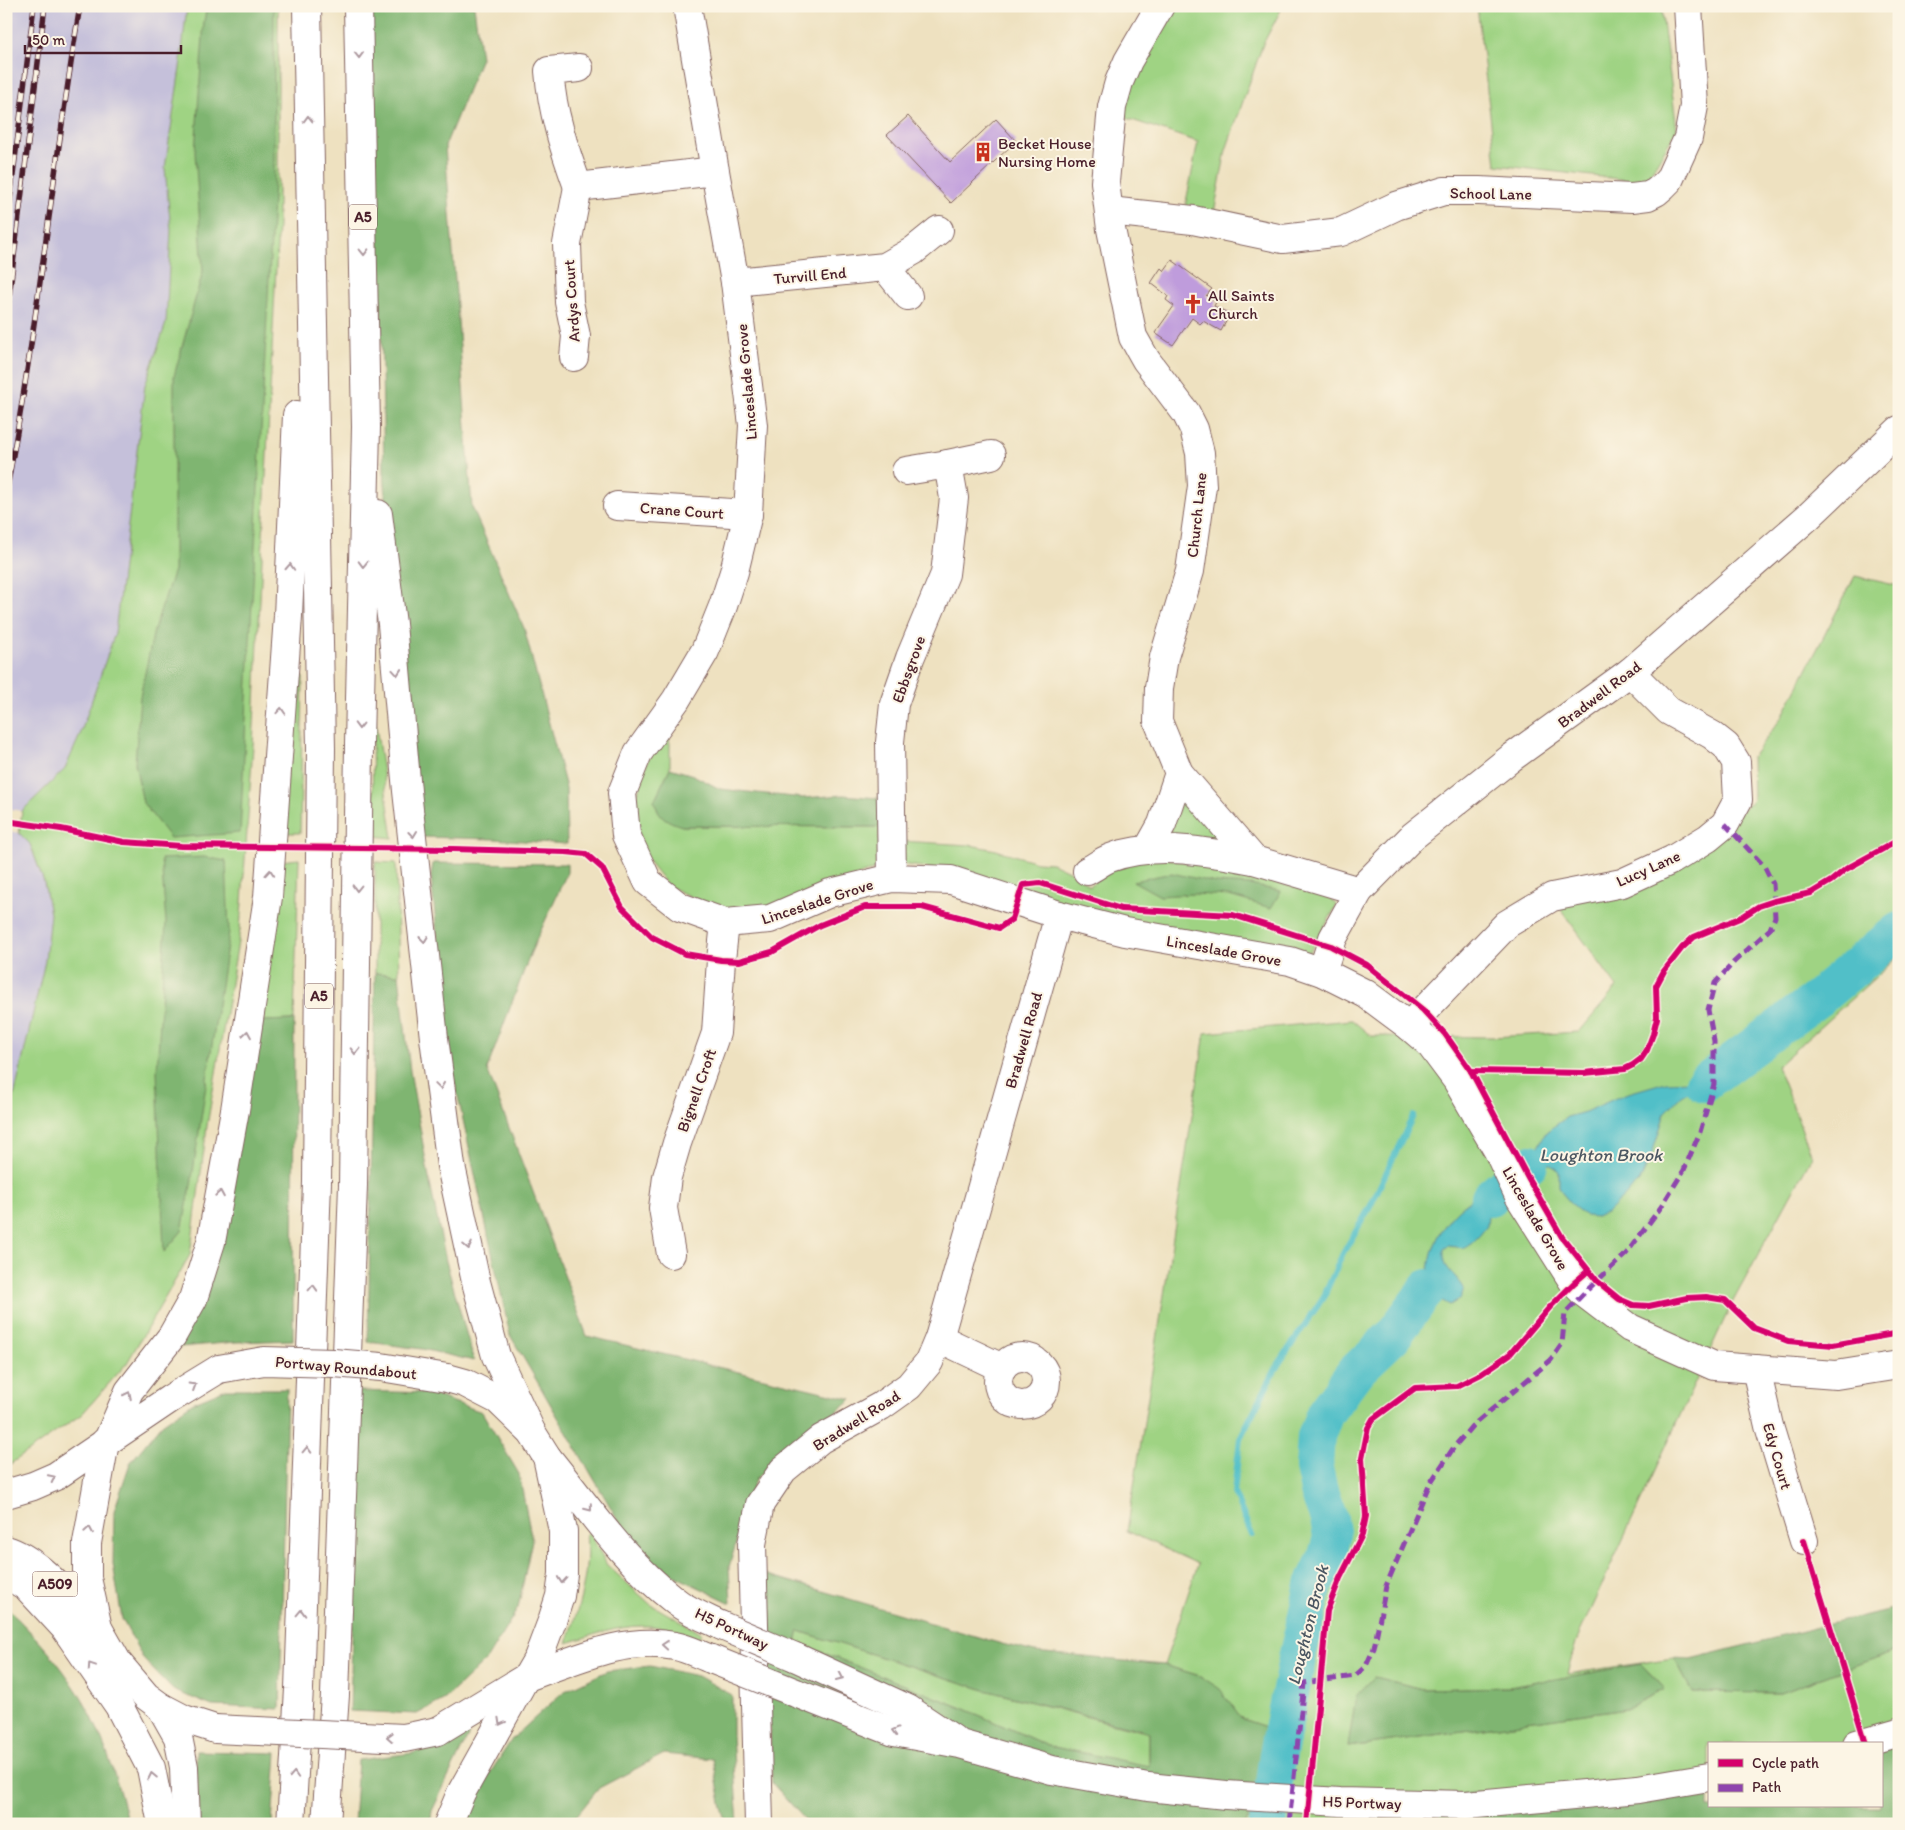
<svg xmlns="http://www.w3.org/2000/svg" width="1905" height="1830" viewBox="0 0 1905 1830" font-family="Itim,sans-serif">
	<style>
		.industrial { fill: #c5c0da }
		.green { fill: #9fd383; stroke: #747957; fill-rule: evenodd }
		.forest { fill: #7fb571; stroke: #646a4e; fill-rule: evenodd }
		.water { fill: #51bfc8; stroke: #4e6f7a }
		.lines { fill: none; stroke-linecap: round; stroke-linejoin: round }
		.stream { stroke: #51bfc8; stroke-width: 6 }
		.river { stroke: #51bfc8; stroke-width: 38 }
		.building { fill: #bf9cdc }
		.minor-casing { stroke: #83635f; stroke-width: 30 }
		.major-casing { stroke: #83635f; stroke-width: 30 }
		.highway-casing { stroke: #83635f; stroke-width: 30 }
		.minor { stroke: #fff; stroke-width: 28 }
		.major { stroke: #fff; stroke-width: 28 }
		.highway { stroke: #fff; stroke-width: 28 }
		.rail-casing { stroke: #4a1f2b; stroke-width: 5.5 }
		.rail { stroke: #fcf5e5; stroke-width: 4; stroke-dasharray: 11; stroke-linecap: butt }
		.minor-bridge-casing { stroke: #83635f; stroke-width: 30; stroke-linecap: butt }
		.major-bridge-casing { stroke: #83635f; stroke-width: 30; stroke-linecap: butt }
		.minor-bridge { stroke: #fff; stroke-width: 28 }
		.major-bridge { stroke: #fff; stroke-width: 28 }
		.quiet { stroke: #8e44ad; stroke-width: 5; stroke-dasharray: 10 5; stroke-linecap: butt }
		.cycleway-casing { stroke: #fcf5e5; stroke-width: 9 }
		.cycleway { stroke: #d6006c; stroke-width: 6 }
		.oneway { stroke: #ae9aa0 }
		.labels { text-anchor: middle; stroke-width: 4; stroke-linejoin: round; paint-order: stroke }
		.shield { fill: #fcf5e5; stroke: #7f5f63; stroke-width: 1 }
		.shield-label { font-size: 15px; font-weight: bold; fill: #4a1f2b }
		.poi-label { font-size: 16px; fill: #4a1f2b; stroke: #fcf5e5; text-anchor: start }
		.street-label { font-size: 16px; fill: #4a1f2b; stroke: #fcf5e5 }
		.water-label { font-size: 18px; font-style: italic; fill: #4c5762; stroke: #fcf5e5 }
	</style>
	<rect width="100%" height="100%" fill="#fcf5e5"/>
	<filter id="ink" filterUnits="userSpaceOnUse"><feTurbulence type="fractalNoise" baseFrequency=".02" numOctaves="2"/><feDisplacementMap in="SourceGraphic" scale="10" xChannelSelector="R" yChannelSelector="G"/><feConvolveMatrix kernelMatrix="1 2 1 2 8 2 1 2 1" color-interpolation-filters="sRGB"/></filter>
	<filter id="wash" filterUnits="userSpaceOnUse"><feTurbulence type="fractalNoise" baseFrequency=".0096" numOctaves="4" result="noise"/><feDisplacementMap in="SourceGraphic" scale="20" xChannelSelector="R" yChannelSelector="G"/><feGaussianBlur stdDeviation="1.12" result="paint"/><feColorMatrix in="noise" values="0 0 0 0 0 0 0 0 0 0 0 0 0 0 0 0 0 1.4 0 .05"/><feComposite in="paint" operator="in"/></filter>
	<g filter="url(#wash)">
		<rect width="100%" height="100%" fill="#eee1c0"/>
		<g class="industrial">
			<path d="M6,6H187L180,68L165,167L171,230L166,323L145,385L115,633L80,735L65,769L22,811L6,808Z"/>
			<path d="M6,831L19,833L30,844L44,882L50,914L45,961L6,1132Z"/>
		</g>
		<g class="green">
			<path d="M187,6H278V226L253,746L240,930L207,1126L190,1255L127,1363L82,1414L6,1467V1132L45,961L50,914L44,882L30,844L19,833L22,811L65,769L80,735L115,633L145,385L166,323L171,230L165,168L180,68Z"/>
			<path d="M1177,6H1283L1263,44L1226,150L1213,218L1184,212L1198,142L1120,116L1132,74L1175,12Z"/>
			<path d="M1477,6H1661L1677,130L1645,182L1496,165Z"/>
			<path d="M1855,576L1899,586V956L1777,1066L1812,1156L1731,1305L1577,1639L1567,1674L1674,1658L1692,1692L1781,1693L1899,1649V1732L1857,1744H1709V1777L1340,1802L1338,1824H1245L1271,1794L1278,1790V1754L1284,1727L1269,1728L1242,1719L1219,1689L1200,1676L1164,1665L1198,1564L1127,1531L1205,1033L1352,1020L1371,1036L1493,1037L1579,1032L1617,987L1552,897L1622,883L1731,822L1753,800L1752,757L1782,717ZM1641,1664L1665,1689L1627,1708L1348,1747L1374,1677L1423,1689L1510,1687Z"/>
			<path d="M292,677H303L300,833H282Z"/>
			<path d="M372,700L393,838L373,836Z"/>
			<path d="M667,728L670,744V768L654,801L682,826L880,827L876,869L778,905L754,909H717L668,886L641,852L635,802L653,744Z"/>
			<path d="M1185,792L1229,843L1168,835Z"/>
			<path d="M900,841L970,845L996,850L1037,862L1052,863L1073,873L1090,886L1108,869L1150,856L1248,873L1282,884L1324,894L1337,905L1312,949L1307,955L1079,910L928,868L900,864Z"/>
			<path d="M299,859L294,1020L262,1021L280,861Z"/>
			<path d="M375,862L396,863L399,975L375,973Z"/>
			<path d="M589,1532L607,1565L650,1604L701,1633L699,1638C681,1632 662,1625 642,1626C618,1626 590,1636 567,1643C579,1608 590,1572 586,1534Z"/>
			<path d="M799,1631L985,1690L1149,1733V1767L1048,1746L965,1709L796,1642Z"/>
		</g>
		<g class="forest">
			<path d="M207,6H274V181L240,833L170,838L143,803L135,763L140,697L154,630L174,570V376L203,271L195,152L204,21Z"/>
			<path d="M370,6H474L481,58L445,146L472,507L524,628L566,788L567,844L493,839L421,837L396,629L384,472L381,313Z"/>
			<path d="M670,768L693,775L720,789L803,798L843,795L878,798L880,827L682,826C666,821 659,817 654,801Z"/>
			<path d="M204,857L226,861L229,932L191,1185L182,1231L164,1252L157,1071L166,922L161,859Z"/>
			<path d="M433,863L567,864V873L531,952L487,1069L587,1336L852,1399L755,1479L729,1567L731,1603L675,1576L650,1558L622,1527L510,1335L450,1060L431,876Z"/>
			<path d="M1172,873L1216,883L1250,885L1281,891L1271,908L1229,896L1194,894L1160,896L1133,881Z"/>
			<path d="M375,973L399,975L410,1071L430,1184L446,1261L474,1361L422,1349L368,1342Z"/>
			<path d="M294,1020L293,1340L236,1342L180,1347L262,1021Z"/>
			<path d="M226,1389H287L280,1709L212,1706L173,1690L144,1660L122,1619L113,1564L114,1511L130,1463L162,1424L192,1403Z"/>
			<path d="M359,1391L428,1393L482,1412L519,1474L532,1540L518,1608L487,1659L445,1699L417,1714L350,1711Z"/>
			<path d="M765,1574L1002,1644L1035,1652L1164,1665L1200,1676L1220,1689L1242,1719L1269,1728L1284,1727L1271,1794L1245,1824H809L772,1783ZM799,1631L985,1690L1149,1732V1766L1048,1746L965,1709L796,1642Z"/>
			<path d="M6,1606C28,1630 53,1654 71,1682C100,1723 116,1775 128,1824H6Z"/>
			<path d="M1899,1607V1649L1781,1693L1692,1692L1674,1658L1690,1659Z"/>
			<path d="M1641,1664L1665,1689L1627,1708L1348,1747L1356,1696L1374,1677L1423,1689L1510,1687Z"/>
			<path d="M650,1666L698,1676L732,1695V1736L738,1824H727L722,1808L713,1759L664,1754L599,1788L570,1824H464L470,1804L512,1739L563,1692L607,1671Z"/>
			<path d="M1899,1732V1824H1338L1340,1802L1709,1777V1806H1881V1744Z"/>
			<path d="M469,1734L432,1811L430,1824H354L358,1760L413,1753L439,1746Z"/>
			<path d="M196,1751L277,1753L272,1824H198Z"/>
		</g>
		<g class="water">
			<path d="M1690,1081L1704,1083L1681,1096L1665,1113L1652,1154L1640,1181L1608,1212L1596,1217L1586,1216L1573,1206L1563,1194L1559,1186V1172L1556,1168L1545,1162L1534,1169L1529,1164L1546,1132L1567,1117L1585,1112L1625,1094L1666,1082Z"/>
			<path d="M1478,1195L1490,1197L1487,1226L1479,1236L1471,1244L1463,1248L1448,1246L1444,1249C1443,1272 1454,1271 1464,1288L1461,1298L1450,1305L1437,1298L1428,1288C1428,1247 1442,1217 1478,1195Z"/>
		</g>
		<g class="lines">
			<path class="stream" d="M1252,1535L1234,1493L1240,1438L1278,1365L1324,1296L1343,1253L1370,1207L1413,1116"/>
			<g class="river">
				<path d="M1704,1083L1817,999L1899,931"/>
				<path d="M1490,1197L1529,1164"/>
				<path d="M1268,1824L1278,1754L1299,1649L1314,1585L1326,1559L1332,1537L1329,1519L1320,1495L1314,1468L1316,1436L1325,1413L1355,1372L1392,1337L1428,1288"/>
			</g>
		</g>
		<g id="blocks">
			<g class="building">
				<path d="M908,116L950,162L996,119L1016,141L951,203L887,135Z"/>
				<path d="M1172,260L1212,289L1206,296L1216,302L1214,306L1230,314L1221,331L1203,321L1200,324L1192,318L1173,345L1155,333L1174,306L1166,300L1168,296L1151,283L1161,268L1164,271Z"/>
			</g>
		</g>
	</g>
	<g filter="url(#ink)">
		<use href="#blocks" fill-opacity="0" stroke="#83635f" stroke-width="1"/>
		<g class="lines">
			<defs>
				<g id="minor">
					<path d="M687,6L715,171L735,282L753,425L748,514L734,572L723,606L705,651L676,700L638,753L622,793L626,835L648,882L680,907L725,923L770,919L830,893L892,878L951,880L1059,915L1125,932L1290,961L1322,972L1366,994L1409,1026L1429,1043L1456,1079L1498,1151L1520,1198L1574,1283L1584,1293L1630,1328L1714,1366L1836,1375L1899,1365"/>
					<path d="M1160,6L1128,61L1119,82L1112,107L1105,182L1111,229L1133,337L1146,360L1186,413L1194,429L1200,453L1202,486L1190,571L1164,657L1159,688L1158,721L1179,773L1254,860L1359,891"/>
					<path d="M579,68L549,71C552,112 564,148 578,187L715,171"/>
					<path d="M1109,211L1193,220L1283,239L1341,232L1396,206L1444,191H1479L1632,198L1648,196L1656,192L1663,186L1669,180L1688,138L1694,106L1688,6"/>
					<path d="M885,267L908,296"/>
					<path d="M735,282L885,267L913,251L939,230"/>
					<path d="M574,357L576,336L569,302L567,244L578,187"/>
					<path d="M948,464L991,455"/>
					<path d="M617,506L748,514"/>
					<path d="M1148,849L1162,824L1179,773"/>
					<path d="M1087,871C1095,867 1102,861 1110,858C1156,841 1208,852 1254,860"/>
					<path d="M892,878L890,742L894,704L910,658L945,574L954,498L948,464L906,471"/>
					<path d="M1322,972L1333,938L1359,891L1413,836L1511,758L1630,672L1809,516L1899,430"/>
					<path d="M1409,1026L1507,924L1552,897L1622,883L1672,860L1708,838L1725,824L1738,800L1736,762L1726,746L1712,735L1669,711L1630,672"/>
					<path d="M671,1254L663,1208L667,1177L677,1143L716,1033L721,960L725,923"/>
					<path d="M939,1338L1002,1368"/>
					<circle cx="1022" cy="1381" r="24"/>
					<path d="M1756,1369L1769,1426L1804,1541"/>
					<path d="M547,1457C587,1506 624,1561 674,1600C687,1611 706,1618 722,1626"/>
					<path d="M795,1657L908,1709L953,1739"/>
					<path d="M527,1677C575,1660 623,1636 675,1646C687,1648 700,1655 711,1659"/>
					<path d="M796,1693L894,1732L960,1744L1052,1770L1148,1787L1226,1795L1340,1802L1466,1805L1638,1789L1709,1777"/>
					<path d="M1857,1744L1899,1732"/>
					<path d="M759,1824L752,1544L760,1504L783,1470L821,1439L881,1406L909,1386L929,1362L939,1338L1059,915"/>
				</g>
				<g id="major">
					<path d="M105,1442L87,1543V1578L98,1628L118,1663L146,1696L161,1707L184,1719L215,1729"/>
					<path d="M6,1494L33,1486L56,1476L170,1399L219,1369"/>
					<path d="M6,1550C40,1560 73,1603 98,1628"/>
					<path d="M438,1731L527,1677L538,1658L552,1621L560,1596L563,1574V1531L547,1457L532,1433L498,1400L465,1383L447,1378"/>
				</g>
				<g id="highway">
					<path d="M378,514L392,624L407,791L434,1038L451,1166L476,1282L496,1356L532,1433"/>
					<path d="M108,1440L129,1391L172,1336L193,1299L211,1242L235,1110L268,897L288,616L297,415"/>
					<path d="M6,1574L27,1587L65,1628L119,1706L151,1768L162,1824"/>
					<path d="M161,1707L178,1737L184,1767L186,1824"/>
					<path d="M291,1824L299,1689L317,1182L321,748L307,6"/>
					<path d="M326,1824L335,1695L353,1185L359,744L366,427L358,6"/>
					<path d="M448,1824L461,1793L524,1680"/>
				</g>
			</defs>
			<use href="#minor" class="minor-casing"/>
			<use href="#major" class="major-casing"/>
			<use href="#highway" class="highway-casing"/>
			<use href="#minor" class="minor"/>
			<use href="#major" class="major"/>
			<use href="#highway" class="highway"/>
			<defs>
				<g id="rail">
					<path d="M6,232L34,6"/>
					<path d="M6,321L45,6"/>
					<path d="M6,493C37,332 53,168 80,6"/>
				</g>
			</defs>
			<use href="#rail" class="rail-casing"/>
			<use href="#rail" class="rail"/>
			<defs>
				<g id="minor-bridge">
					<path d="M722,1626L795,1657"/>
					<path d="M711,1659L796,1693"/>
				</g>
				<g id="major-bridge">
					<path d="M219,1369L264,1361L334,1363L381,1367L447,1378"/>
					<path d="M215,1729L404,1738L438,1731"/>
				</g>
			</defs>
			<use href="#minor-bridge" class="minor-bridge-casing"/>
			<use href="#major-bridge" class="major-bridge-casing"/>
			<use href="#minor-bridge" class="minor-bridge"/>
			<use href="#major-bridge" class="major-bridge"/>
			<path class="quiet" d="M1289,1824L1304,1683L1355,1676L1366,1666L1374,1648L1386,1586L1429,1485L1454,1447L1472,1426L1551,1360L1562,1344L1565,1313L1584,1293L1626,1254L1661,1207L1684,1170L1700,1132L1714,1084V1041L1708,1010L1715,983L1734,962L1770,929L1775,917L1773,884L1764,866L1725,824"/>
			<defs>
				<g id="cycleway">
					<path d="M6,821L61,829L124,842L181,846L453,849L566,852L586,854L602,868L622,907L652,937L685,954L721,960L739,961L772,952L820,925L865,907H922L999,928L1012,919L1023,885L1040,883L1121,909L1233,915L1331,946L1367,965L1423,1010L1445,1034L1471,1071L1529,1180L1562,1237L1597,1281L1619,1299L1633,1305L1649,1306L1687,1298L1706,1297L1725,1300L1754,1328L1788,1341L1833,1345L1899,1333"/>
					<path d="M1471,1071L1584,1073L1625,1069L1633,1065L1641,1059L1647,1050L1653,1034L1657,1018L1656,986L1664,971L1682,948L1694,937L1742,917L1759,906L1774,901L1811,893L1831,881L1846,869L1899,840"/>
					<path d="M1804,1541L1866,1744"/>
					<path d="M1307,1824L1327,1611L1340,1578L1362,1535L1366,1516L1362,1458L1368,1428L1373,1419L1415,1388L1457,1386L1481,1374L1510,1354L1550,1307L1574,1283L1588,1271"/>
				</g>
			</defs>
			<use href="#cycleway" class="cycleway-casing"/>
			<use href="#cycleway" class="cycleway"/>
		</g>
		<defs><path id="oneway-chevron" d="M-2-3.5L2.5 0L-2 3.5" fill="none" stroke-width="1.6" stroke-linecap="round" stroke-linejoin="round" transform="scale(1.25)"/></defs>
		<g class="oneway">
			<use href="#oneway-chevron" transform="translate(359 55) rotate(89)"/>
			<use href="#oneway-chevron" transform="translate(308 119) rotate(-91)"/>
			<use href="#oneway-chevron" transform="translate(364 252) rotate(89)"/>
			<use href="#oneway-chevron" transform="translate(363 564) rotate(91)"/>
			<use href="#oneway-chevron" transform="translate(290 567) rotate(-87)"/>
			<use href="#oneway-chevron" transform="translate(397 672) rotate(85)"/>
			<use href="#oneway-chevron" transform="translate(281 711) rotate(-86)"/>
			<use href="#oneway-chevron" transform="translate(359 726) rotate(91)"/>
			<use href="#oneway-chevron" transform="translate(413 834) rotate(83)"/>
			<use href="#oneway-chevron" transform="translate(270 873) rotate(-86)"/>
			<use href="#oneway-chevron" transform="translate(357 888) rotate(91)"/>
			<use href="#oneway-chevron" transform="translate(424 939) rotate(84)"/>
			<use href="#oneway-chevron" transform="translate(247 1034) rotate(-81)"/>
			<use href="#oneway-chevron" transform="translate(355 1051) rotate(91)"/>
			<use href="#oneway-chevron" transform="translate(440 1086) rotate(82)"/>
			<use href="#oneway-chevron" transform="translate(220 1194) rotate(-80)"/>
			<use href="#oneway-chevron" transform="translate(468 1246) rotate(78)"/>
			<use href="#oneway-chevron" transform="translate(313 1288) rotate(-88)"/>
			<use href="#oneway-chevron" transform="translate(193 1386) rotate(-31)"/>
			<use href="#oneway-chevron" transform="translate(128 1395) rotate(-63)"/>
			<use href="#oneway-chevron" transform="translate(307 1450) rotate(-88)"/>
			<use href="#oneway-chevron" transform="translate(52 1478) rotate(-26)"/>
			<use href="#oneway-chevron" transform="translate(589 1508) rotate(51)"/>
			<use href="#oneway-chevron" transform="translate(89 1530) rotate(-80)"/>
			<use href="#oneway-chevron" transform="translate(562 1580) rotate(95)"/>
			<use href="#oneway-chevron" transform="translate(301 1613) rotate(-88)"/>
			<use href="#oneway-chevron" transform="translate(665 1645) rotate(-175)"/>
			<use href="#oneway-chevron" transform="translate(91 1666) rotate(-124)"/>
			<use href="#oneway-chevron" transform="translate(840 1677) rotate(25)"/>
			<use href="#oneway-chevron" transform="translate(501 1722) rotate(119)"/>
			<use href="#oneway-chevron" transform="translate(895 1731) rotate(-165)"/>
			<use href="#oneway-chevron" transform="translate(390 1737) rotate(-177)"/>
			<use href="#oneway-chevron" transform="translate(294 1775) rotate(-87)"/>
			<use href="#oneway-chevron" transform="translate(152 1776) rotate(-102)"/>
		</g>
	</g>
	<defs>
		<symbol id="building-bare" viewBox="-9 -9 18 18"><path d="M-4-6H4V6H1V3H-1V6H-4ZM-2.5-4.3h1.7v1.8h-1.7ZM.8-4.3h1.7v1.8H.8ZM-2.5-1h1.7V.8h-1.7ZM.8-1h1.7V.8H.8Z" fill="#c8321e" stroke="#fcf5e5" stroke-width="2.5" paint-order="stroke"/></symbol>
		<symbol id="church-bare" viewBox="-9 -9 18 18"><path d="M-1.2-6h2.4v3.5h3.3v2.4h-3.3V6h-2.4V-.1h-3.3v-2.4h3.3Z" fill="#c8321e" stroke="#fcf5e5" stroke-width="2.5" paint-order="stroke"/></symbol>
	</defs>
	<g fill-rule="evenodd">
		<use href="#building-bare" x="969" y="138" width="28" height="28"/>
		<use href="#church-bare" x="1179" y="290" width="28" height="28"/>
	</g>
	<g class="labels">
		<g class="shield">
			<rect x="349" y="204.5" width="28" height="25" rx="4"/>
			<rect x="305" y="983.5" width="28" height="25" rx="4"/>
			<rect x="32.5" y="1571.5" width="45" height="25" rx="4"/>
		</g>
		<g class="shield-label">
			<text x="363" y="222">A5</text>
			<text x="319" y="1001">A5</text>
			<text x="55" y="1589">A509</text>
		</g>
		<g class="poi-label">
			<text x="998" y="149">Becket House<tspan x="998" dy="18">Nursing Home</tspan></text>
			<text x="1208" y="301">All Saints<tspan x="1208" dy="18">Church</tspan></text>
		</g>
		<g class="street-label">
			<text transform="translate(1491 193) rotate(1)" y="6">School Lane</text>
			<text transform="translate(810 275) rotate(-5)" y="6">Turvill End</text>
			<text transform="translate(571 301) rotate(-94)" y="6">Ardys Court</text>
			<text transform="translate(746 382) rotate(-95)" y="6">Linceslade Grove</text>
			<text transform="translate(682 510) rotate(4)" y="6">Crane Court</text>
			<text transform="translate(1196 515) rotate(-84)" y="6">Church Lane</text>
			<text transform="translate(908 669) rotate(-70)" y="6">Ebbsgrove</text>
			<text transform="translate(1599 694) rotate(-37)" y="6">Bradwell Road</text>
			<text transform="translate(1648 868) rotate(-24)" y="6">Lucy Lane</text>
			<text transform="translate(817 901) rotate(-18)" y="6">Linceslade Grove</text>
			<text transform="translate(1224 950) rotate(10)" y="6">Linceslade Grove</text>
			<text transform="translate(1023 1040) rotate(-74)" y="6">Bradwell Road</text>
			<text transform="translate(696 1090) rotate(-70)" y="6">Bignell Croft</text>
			<text transform="translate(1536 1218) rotate(60)" y="6">Linceslade Grove</text>
			<text transform="translate(346 1367) rotate(5)" y="6">Portway Roundabout</text>
			<text transform="translate(856 1420) rotate(-32)" y="6">Bradwell Road</text>
			<text transform="translate(1778 1456) rotate(74)" y="6">Edy Court</text>
			<text transform="translate(732 1628) rotate(25)" y="6">H5 Portway</text>
			<text transform="translate(1362 1802) rotate(2)" y="6">H5 Portway</text>
		</g>
		<g class="water-label">
			<text x="1601" y="1161">Loughton Brook</text>
			<text transform="translate(1308 1625) rotate(-76)" y="6">Loughton Brook</text>
		</g>
	</g>
	<rect width="1905" height="1830" fill="none" stroke="#fcf5e5" stroke-width="25"/>
	<rect x="1708" y="1742" width="175" height="65" fill="#fcf5e5" stroke="#b59f9b"/>
	<rect x="1718" y="1759" width="25" height="8" fill="#d6006c" stroke="#b59f9b"/>
	<text x="1752" y="1768" font-size="15" fill="#4a1f2b">Cycle path</text>
	<rect x="1718" y="1784" width="25" height="8" fill="#8e44ad" stroke="#b59f9b"/>
	<text x="1752" y="1792" font-size="15" fill="#4a1f2b">Path</text>
	<path d="M25 45v8h156v-8" fill="none" stroke="#4a1f2b" stroke-width="2.5"/>
	<text x="32" y="45" font-size="15" fill="#4a1f2b" stroke="#fcf5e5" stroke-width="4" paint-order="stroke">50 m</text>
</svg>
